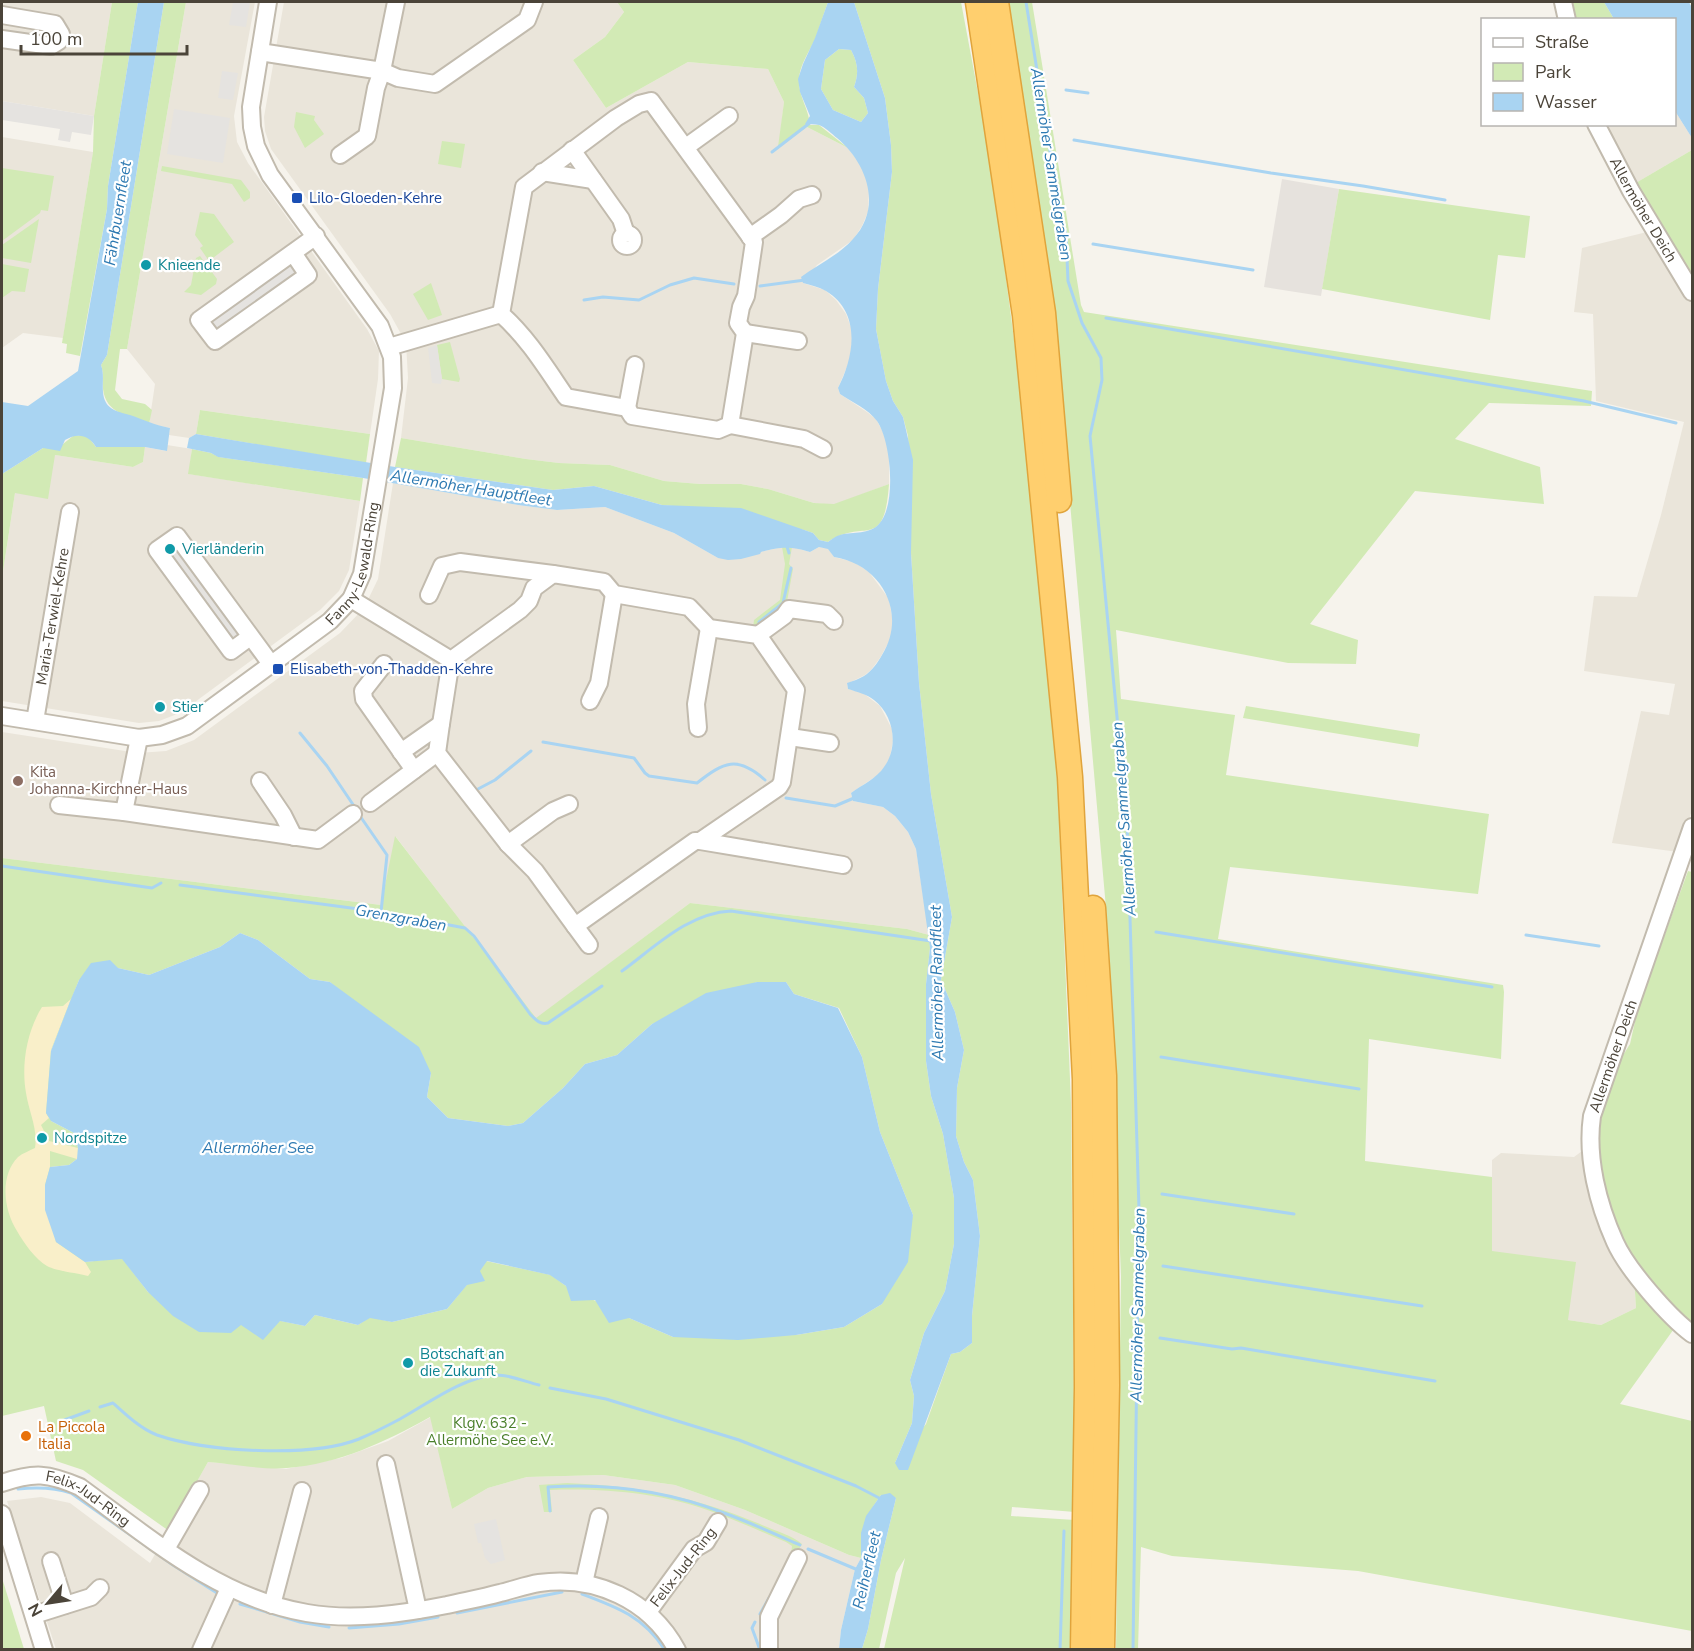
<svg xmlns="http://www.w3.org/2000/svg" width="1694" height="1651" viewBox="0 0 1694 1651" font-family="'Nunito Sans',sans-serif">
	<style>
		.residential { fill: #eae5da }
		.industrial { fill: #e6e2dd }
		.green { fill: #d2eab5; fill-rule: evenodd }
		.sand { fill: #f9efc9 }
		.parking { fill: #e5e3e0 }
		.water { fill: #a9d4f2; fill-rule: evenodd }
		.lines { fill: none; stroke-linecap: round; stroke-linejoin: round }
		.stream { stroke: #a9d4f2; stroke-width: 3 }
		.minor-casing { stroke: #c2bbae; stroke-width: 20 }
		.highway-casing { stroke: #e0a43c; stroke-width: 27 }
		.minor { stroke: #fff; stroke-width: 16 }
		.highway { stroke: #ffcf6e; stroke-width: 24 }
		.transit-dot { fill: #1a4fb4; stroke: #fff; stroke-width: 2 }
		.culture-dot { fill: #0f9aa8; stroke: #fff; stroke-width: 2 }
		.education-dot { fill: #8d6e63; stroke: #fff; stroke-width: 2 }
		.food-dot { fill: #e8710a; stroke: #fff; stroke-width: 2 }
		.labels { text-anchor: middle; stroke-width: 4.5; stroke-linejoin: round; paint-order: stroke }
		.transit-label { font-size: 15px; fill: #164399; stroke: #fff; text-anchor: start }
		.street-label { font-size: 15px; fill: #4b4439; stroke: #fff }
		.culture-label { font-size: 15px; fill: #0d838f; stroke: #fff; text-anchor: start }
		.education-label { font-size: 15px; fill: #785e54; stroke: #fff; text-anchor: start }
		.park-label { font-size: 15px; fill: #4a7f2a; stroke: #fff }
		.food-label { font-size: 15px; fill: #c56008; stroke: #fff; text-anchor: start }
		.water-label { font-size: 16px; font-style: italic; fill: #2e7ab2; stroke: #fff }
	</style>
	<rect width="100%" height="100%" fill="#f6f3ec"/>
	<g class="residential">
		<path d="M2,2H112L94,116L2,101Z"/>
		<path d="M186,2H255L234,116L237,142L248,163L367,329L379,351L378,379L370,434L200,410L196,434L189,438L169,435L170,428L149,424L155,384L127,349Z"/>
		<path d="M284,2H617L624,12L605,37L573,60L606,108L688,62L768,69L784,102L779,146L807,127L848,148L863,167L869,189L868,212L862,226L853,240L817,265L803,283L825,290L836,300L846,314L852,330V355L838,388L840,394L867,412L876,419L883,432L889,451V484L834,505L814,503L768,489L741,484H700L664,481L610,465L559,463L526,459L401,438L408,378L406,343L390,314L271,149L265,131L264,117Z"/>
		<path d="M1675,111L1692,138V150L1634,184L1602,125L1674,124Z"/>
		<path d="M2,137L93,152L63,338L23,333L2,348Z"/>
		<path d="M1647,232L1692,303V810L1678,852L1612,843L1641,711L1669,715L1675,684L1584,671L1594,596L1637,597L1661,515L1684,422L1596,401L1593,314L1574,312L1582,248Z"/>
		<path d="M167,445L192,449L189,474L360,501L349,570L339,591L320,610L180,713L159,721L139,723L2,701V578L15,493L55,455L133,467L143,462L145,447L166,451Z"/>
		<path d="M393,483L518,505L557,510L605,507L674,533L718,558L760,552L782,547H792L810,552L819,547L828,548L834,557L854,562L869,572L889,599L893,621L891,638L880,658L871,670L865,675L847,684L848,689L863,693L880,706L892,729L893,741L890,757L885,767L878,775L851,793L853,801L883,807L895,816L908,832L916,849L929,935L907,929L690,903L536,1019L396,837L381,905L2,858V732L138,753L166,751L194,740L340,633L364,608L378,579Z"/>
		<path d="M1586,1148L1634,1277L1636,1308L1601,1325L1568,1320L1492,1251V1160L1501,1153L1574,1157Z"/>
		<path d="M431,1417L452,1509L488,1488L527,1477L603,1475L675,1485L745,1510L849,1555L861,1558L855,1569L841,1630L839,1649H56L7,1501L41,1497L70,1503L150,1563L208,1462L286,1469L341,1458L388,1441Z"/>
	</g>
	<path class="industrial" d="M1282,179L1339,189L1321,296L1264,287Z"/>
	<g class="green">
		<path d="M112,2H138L108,186L107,209L80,356L66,353L67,344L62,343L93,152L94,116Z"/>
		<path d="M164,2H186L127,349H120L115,390L122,399L145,404L152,410L149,424C130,415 106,415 103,389C102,380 104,374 101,365L107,355Z"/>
		<path d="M617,2H828C824,13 820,25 816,37C810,51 799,65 799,80C798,95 809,109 810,125H819L848,148L807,127L778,147L784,102L768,69L688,62L606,108L573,60L605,37L624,12Z"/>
		<path d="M854,2H961L990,157L1019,377L1056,747L1071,1103L1075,1512L1012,1507L1011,1516L1075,1520L1072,1649H884L905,1558L896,1573L879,1649H862L868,1629L881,1560L896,1498L881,1495C862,1522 862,1526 861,1558L849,1555L745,1510L675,1485L603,1475L527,1477L488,1488L452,1509L430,1417C385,1442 339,1464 287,1468C264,1470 232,1464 208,1462L169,1531L83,1470L56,1461L44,1406L2,1416V858L381,905L395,836L536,1018L690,903L907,929L929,935L930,948L926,984V1061L931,1096L943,1134L954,1198V1244L945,1291L924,1333L910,1380L914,1396L912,1423L895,1463L926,1424L951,1354L960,1352L972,1343V1316L980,1236L973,1180L964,1162L956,1136L957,1088L964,1050L955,1012L941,980L952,917L931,794L919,683L911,553V500L908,436L903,417L893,401L886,381L876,329L878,289L892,172L891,145L885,98ZM240,933L258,940L310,979L330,982L431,1073L427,1097L448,1118L508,1126L523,1123L563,1088L585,1064L617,1055L652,1024L757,982H786L794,994L839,1008L862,1057L880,1132L913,1215L882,1304L844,1327L796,1335L673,1337L629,1318L566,1286L551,1275L486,1261L447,1309L392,1322L370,1317L358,1325L315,1315L305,1326L281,1321L241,1325L148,1292L122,1258L85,1262L50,1167L69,1165L77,1159L78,1148L74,1133L51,1121V1051L79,980L118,968L149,975L220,947Z"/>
		<path d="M1009,2H1032L1081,305L1084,312L1592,391L1591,406L1489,403L1455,439L1540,467L1544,504L1415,491L1310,624L1358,640L1356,664L1288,663L1116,630L1121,699L1235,715L1226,775L1489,814L1478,894L1230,867L1218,939L1503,985L1504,992L1501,1059L1369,1039L1365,1161L1492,1177V1251L1576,1262L1568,1320L1601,1325L1636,1308L1634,1277L1676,1326L1620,1404L1692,1421V1631L1358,1571L1172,1556L1141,1547L1138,1649H1116L1121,1276L1106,908L1052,300Z"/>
		<path d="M1568,2H1604L1614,19H1573Z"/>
		<path d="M839,49L851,50C858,63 859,73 854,87L864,98L868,113L861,122L833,110L821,89L825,60Z"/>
		<path d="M296,112L315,116L314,120L324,134L305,148L294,127Z"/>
		<path d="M442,141L465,144L461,168L438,164Z"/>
		<path d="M1692,150V281L1634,184Z"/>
		<path d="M162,166L241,180L250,192V198L244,202L232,184L161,171Z"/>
		<path d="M2,168L54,176L48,211L41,210L40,213L2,241Z"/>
		<path d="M1339,189L1530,216L1525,258L1498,255L1490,320L1322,289Z"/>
		<path d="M200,212L214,214L234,242L209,261L200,248L203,246L195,235Z"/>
		<path d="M39,219L31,263L2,258V245Z"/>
		<path d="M200,256L217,279L216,284L201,295L184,292L191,285L196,258Z"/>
		<path d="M2,264L29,269L25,292L12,291L2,298Z"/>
		<path d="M431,283L442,315L428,320L413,294Z"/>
		<path d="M450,342L460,379L459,382L442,379L437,345Z"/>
		<path d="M200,410L370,434L366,463L196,434Z"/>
		<path d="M83,435L89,438L96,447H145L143,462L133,467L55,455L48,499L15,493L2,578V474L43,448L63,444L73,436Z"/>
		<path d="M401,438L526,459L559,463L610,465L664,481L700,484H741L768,489L814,503L834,504L889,484C884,553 865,517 828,542L819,540L813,533L804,530L695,508L662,505L594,486L553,490L395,467Z"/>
		<path d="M192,449L211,453L219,457L363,478L360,501L188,474Z"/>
		<path d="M782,547H792L789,564L793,569L786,607L757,628H753L754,620L780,600L785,564Z"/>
		<path d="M1246,706L1420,734L1418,747L1243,718Z"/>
		<path d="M1688,871L1692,872V1328L1664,1301L1621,1242L1601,1180L1597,1117L1615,1068L1630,1044L1638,1008Z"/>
		<path d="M567,1483C640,1486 692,1496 760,1524C773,1530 792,1535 802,1544L795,1556L791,1555L792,1546L786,1542C762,1532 738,1521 713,1512C662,1493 604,1488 550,1490L552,1512H544L539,1485Z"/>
		<path d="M2,1578L24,1649H2Z"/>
	</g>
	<path class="sand" d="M71,999L51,1050L46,1113L49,1118L41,1125L49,1141L78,1148L77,1159L50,1151V1167L45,1185L56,1242L85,1262L91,1272L88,1276C77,1273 56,1271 47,1266C35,1259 24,1243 17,1231C3,1209 0,1175 18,1157C23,1153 29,1151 35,1148C38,1129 29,1112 26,1093C21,1064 27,1031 42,1007L63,1006Z"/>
	<g class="parking">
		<path d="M233,2H250L246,27L229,25Z"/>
		<path d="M222,71L238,73L233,100L218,98Z"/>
		<path d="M2,101L94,116L91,135L72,132L70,142L58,140L60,129L2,120Z"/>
		<path d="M174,109L230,118L223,163L167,154Z"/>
		<path d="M293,253L308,275L215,341L199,320Z"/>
		<path d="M437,345L442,379L441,384L432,383L428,348Z"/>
		<path d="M177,527L256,636L230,656L151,547Z"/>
		<path d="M496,1519L505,1560L491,1564L485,1558L481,1543H478L474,1524Z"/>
	</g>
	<g class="water">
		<path d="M138,2H164L107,355L101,365C105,376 101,386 104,398C108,411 120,412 130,415C144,420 155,425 170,428L167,451L145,447H96C88,434 77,433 65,440L60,451L43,448L2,474V402L28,406L78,371L107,209L108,186Z"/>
		<path d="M828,2H854L885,98L891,145L892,172L878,289L876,329L886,381L893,401L903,417L913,460L911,553L919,683L931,794L952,917L941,980L955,1012L964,1050L957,1088L956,1136L964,1162L973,1180L980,1236L972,1316V1343L960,1352L951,1354L908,1470H899L895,1463L912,1423L914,1396L910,1380L924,1333L945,1291L954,1244V1198L943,1134L931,1096L926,1061V984L930,948L916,849L908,832L895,816L883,807L853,801L851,793C862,785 877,778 884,767C899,747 894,715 874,700C867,694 857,692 848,689L847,683C853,681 859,679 864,676C872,671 878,662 882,655C908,613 881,564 834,557L828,549L819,547L810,552C789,546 781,547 761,552L760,554L741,559L728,560L718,558L674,533L605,507L557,510L518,505L363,478L218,457L211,453L187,448L189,438L196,434L395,467L553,490L594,486L662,505L741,508L813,533L819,540L828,542C832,539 836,536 840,535C854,531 869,535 879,524C897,505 891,441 877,421C868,409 852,402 840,394L838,388C854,357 862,313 826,291C819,287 810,285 803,283L801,277C817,265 839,255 853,239C883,207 867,163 837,138C832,134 825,127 819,125C815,124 809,124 805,124L810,116L800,92L798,79L803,64L815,38ZM839,49L851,50C858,63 859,73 854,87L864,98L868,113L861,122L833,110L821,89L825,60Z"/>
		<path d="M1604,2H1689L1692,8V138L1675,111L1674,20L1614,19Z"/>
		<path d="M240,933L258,940L310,979L330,982L419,1047L431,1073L427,1097L448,1118L508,1126L523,1123L563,1088L585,1064L617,1055L652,1024L706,993L757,982H786L794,994L838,1008L862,1057L880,1132L913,1215L908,1262L882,1304L844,1327L796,1335L738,1340L673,1337L629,1318L609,1323L595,1300L571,1301L566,1286L550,1275L487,1261L480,1271L485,1281L467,1285L447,1309L392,1322L370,1318L358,1325L315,1315L305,1326L280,1321L263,1340L241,1325L231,1333L199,1332L173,1316L148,1292L122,1259L85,1262L56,1242L45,1210V1185L50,1167L69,1165L77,1159L78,1148L74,1133L51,1121L46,1113L51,1051L71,999L79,980L91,963L110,960L118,968L149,975L220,947Z"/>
		<path d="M890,1493L896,1498L881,1560L868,1629L862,1649H839L841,1630L855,1569L861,1558V1533L866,1516L881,1495Z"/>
	</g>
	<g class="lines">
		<g class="stream">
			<path d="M1026,2L1059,207L1066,235L1068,281L1082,323L1101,358L1102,380L1090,436L1127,821L1139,1209L1133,1650"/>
			<path d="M1066,90L1088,93"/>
			<path d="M1074,140L1271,173L1363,186L1445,200"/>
			<path d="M772,152L811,122"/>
			<path d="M1093,244L1253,270"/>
			<path d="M760,286L805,280"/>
			<path d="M584,300L603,297L639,300L670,285L694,278L734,284"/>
			<path d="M1106,318L1584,401L1676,423"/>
			<path d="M786,543L789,553"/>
			<path d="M759,622L783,603L791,568"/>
			<path d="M300,733L327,766L354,806"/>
			<path d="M543,742L634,758L645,773L649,776L697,783C724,762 737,755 765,780"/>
			<path d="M478,789L495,780L531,751"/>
			<path d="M786,798L835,806L854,798"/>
			<path d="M360,816L387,855L381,912"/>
			<path d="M2,866L152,888L161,883"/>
			<path d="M180,885L381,912L465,928L474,936L530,1014C536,1020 540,1025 548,1023L602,986"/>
			<path d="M1156,932L1492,987"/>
			<path d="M1526,935L1599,946"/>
			<path d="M622,971C655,947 688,913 731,911L931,941"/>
			<path d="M1161,1057L1359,1089"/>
			<path d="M1162,1194L1294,1214"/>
			<path d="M1163,1266L1422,1306"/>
			<path d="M1160,1338L1232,1349L1241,1348L1435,1381"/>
			<path d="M550,1388L606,1399L739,1440L856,1486L883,1500"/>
			<path d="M100,1407L113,1403C125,1414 141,1429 157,1435C206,1452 311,1458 359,1439C373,1433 387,1426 400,1419C429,1403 461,1378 495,1375C508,1374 526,1382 539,1385"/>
			<path d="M59,1422L89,1411"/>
			<path d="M18,1489C37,1487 53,1487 71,1493L173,1565L217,1593"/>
			<path d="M550,1511L548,1487C607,1483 668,1491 724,1513C749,1522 775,1534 800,1545"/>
			<path d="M808,1549L858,1570"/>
			<path d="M582,1594C617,1607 644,1617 665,1650"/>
			<path d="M240,1604L300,1622L329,1627"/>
			<path d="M457,1613L562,1592"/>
			<path d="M760,1614L769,1598"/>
			<path d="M755,1622L752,1628L760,1650"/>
			<path d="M349,1628L399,1624L438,1617"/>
			<path d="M1060,1650L1064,1531"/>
		</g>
		<defs>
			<g id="minor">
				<path d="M1563,2L1567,20"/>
				<path d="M2,15L55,24L61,34L59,41L51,46L2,39"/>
				<path d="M260,52L382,71L396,2"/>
				<path id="s1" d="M1596,124L1631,191L1692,292"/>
				<path d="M686,147L729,116"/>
				<path d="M572,150L621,219L626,234"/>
				<path d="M340,155L367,136L376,88L382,71L398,78L435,84L527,20L534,2"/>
				<path d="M542,172L593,180"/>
				<circle cx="627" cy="240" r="6"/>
				<path d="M750,237L781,215L799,199L812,195"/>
				<path d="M293,253L308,275L215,341L199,320C238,292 277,264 316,236"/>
				<path d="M745,333L798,341"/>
				<path d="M389,347L501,314L524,187L616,118L639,104L651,101L754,242L746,296L741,307L738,323L745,333L730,425L718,430L632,416L627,408L566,397C546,368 528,338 501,314"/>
				<path d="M627,408L635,365"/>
				<path d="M730,425L804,439L823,449"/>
				<path d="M429,595L442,566L460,562L553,574"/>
				<path d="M351,599L451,660L520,610L529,601L534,588L553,574L604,582L614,594L689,607L709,628L758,635L796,690L782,782L779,787L700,841H695L575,926L535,871L508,844L437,753L441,724L401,752"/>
				<path d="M758,635L784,616L789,609L827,614L834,621"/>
				<path d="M250,637L231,651L157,550L177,536L271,664"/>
				<path d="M384,664L363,691L364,699L414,770"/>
				<path d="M590,701L599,683L614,594"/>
				<path id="s2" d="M2,716L139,738L162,735L187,726L330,621L351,599L362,574L393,388L392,357L380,326L270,175L256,146L252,127L251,107L268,2"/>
				<path id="s3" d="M35,721L70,512"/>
				<path d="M441,724L451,660"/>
				<path d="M698,728L696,704L709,628"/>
				<path d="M790,737L830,743"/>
				<path d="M139,738L124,812L318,840L353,814"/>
				<path d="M260,781L283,815L294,837"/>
				<path d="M370,803L437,753"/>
				<path d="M59,805L124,812"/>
				<path d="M1692,827L1592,1116C1586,1158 1598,1204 1615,1242C1627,1269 1669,1317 1692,1334"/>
				<path d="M700,841L843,865"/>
				<path d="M508,844L553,811L569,804"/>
				<path d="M575,926L589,945"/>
				<path d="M386,1464L418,1610"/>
				<path id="s4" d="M2,1483C34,1472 48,1473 80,1487C150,1538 219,1598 307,1613C353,1621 402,1614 447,1605C464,1601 482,1598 500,1593C513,1590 526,1585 539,1583C595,1575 650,1600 677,1650"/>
				<path d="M2,1514L44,1650"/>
				<path d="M166,1549L200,1490"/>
				<path d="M51,1561L65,1605"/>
				<path d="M584,1583L599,1517"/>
				<path d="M272,1605L302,1491"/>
				<path d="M648,1612L694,1549L706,1542L718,1522"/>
				<path d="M34,1615L91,1597L100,1588"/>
				<path d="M201,1650L229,1588"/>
				<path d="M769,1650V1617L798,1558"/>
			</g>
			<g id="highway">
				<path d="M978,2L1025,315L1070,777L1085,1079L1087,1387L1083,1650"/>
				<path d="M996,2L1043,313L1059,500"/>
				<path d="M1093,908L1104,1076L1107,1385L1102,1650"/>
			</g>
		</defs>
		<use href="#minor" class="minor-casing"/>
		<use href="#highway" class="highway-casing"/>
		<use href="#minor" class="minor"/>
		<use href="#highway" class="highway"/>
	</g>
	<g class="transit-dot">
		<rect x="291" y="192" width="12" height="12" rx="3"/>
		<rect x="272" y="663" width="12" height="12" rx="3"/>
	</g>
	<g class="culture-dot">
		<circle cx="146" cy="265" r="6"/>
		<circle cx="170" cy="549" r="6"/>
		<circle cx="160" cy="707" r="6"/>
		<circle cx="42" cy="1138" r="6"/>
		<circle cx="408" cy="1363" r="6"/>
	</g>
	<circle class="education-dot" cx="18" cy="781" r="6"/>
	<circle class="food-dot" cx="26" cy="1436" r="6"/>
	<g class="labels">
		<g class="transit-label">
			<text x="309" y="203">Lilo-Gloeden-Kehre</text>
			<text x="290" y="674">Elisabeth-von-Thadden-Kehre</text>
		</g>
		<g class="street-label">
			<text dy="5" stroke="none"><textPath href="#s1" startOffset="98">Allermöher Deich</textPath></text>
			<text dy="5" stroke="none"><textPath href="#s2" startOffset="430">Fanny-Lewald-Ring</textPath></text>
			<text dy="5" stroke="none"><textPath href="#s3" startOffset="106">Maria-Terwiel-Kehre</textPath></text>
			<text transform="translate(1613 1056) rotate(-71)" y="5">Allermöher Deich</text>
			<text dy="5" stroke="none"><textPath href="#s4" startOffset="93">Felix-Jud-Ring</textPath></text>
			<text transform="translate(683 1567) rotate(-52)" y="5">Felix-Jud-Ring</text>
		</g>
		<g class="culture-label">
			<text x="158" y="270">Knieende</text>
			<text x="182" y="554">Vierländerin</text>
			<text x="172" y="712">Stier</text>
			<text x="54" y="1143">Nordspitze</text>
			<text x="420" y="1359">Botschaft an<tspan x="420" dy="17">die Zukunft</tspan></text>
		</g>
		<g class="education-label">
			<text x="30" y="777">Kita<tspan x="30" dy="17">Johanna-Kirchner-Haus</tspan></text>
		</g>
		<g class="park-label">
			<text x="490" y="1428">Klgv. 632 -<tspan x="490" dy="17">Allermöhe See e.V.</tspan></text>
		</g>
		<g class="food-label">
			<text x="38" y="1432">La Piccola<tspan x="38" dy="17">Italia</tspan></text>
		</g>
		<g class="water-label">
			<text transform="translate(1052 164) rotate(81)" y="6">Allermöher Sammelgraben</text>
			<text transform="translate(117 213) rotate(-81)" y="6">Fährbuernfleet</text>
			<text transform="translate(471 487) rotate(9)" y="6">Allermöher Hauptfleet</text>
			<text transform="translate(1123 819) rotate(-94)" y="6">Allermöher Sammelgraben</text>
			<text transform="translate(401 917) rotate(10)" y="6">Grenzgraben</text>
			<text transform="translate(936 983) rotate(-91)" y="6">Allermöher Randfleet</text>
			<text x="258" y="1153">Allermöher See</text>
			<text transform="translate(1137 1305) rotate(-89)" y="6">Allermöher Sammelgraben</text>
			<text transform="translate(866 1570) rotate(-77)" y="6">Reiherfleet</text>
		</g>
	</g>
	<rect width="1694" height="1651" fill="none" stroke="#4b4439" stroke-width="6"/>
	<rect x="1481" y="18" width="195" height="108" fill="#ffffff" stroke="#b7b4b0" stroke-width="1.5"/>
	<rect x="1493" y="38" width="30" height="9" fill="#ffffff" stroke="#b7b4b0" stroke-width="1.5"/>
	<text x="1535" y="48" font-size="18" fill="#4b4439">Straße</text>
	<rect x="1493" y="63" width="30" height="18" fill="#d2eab5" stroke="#b7b4b0" stroke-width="1.5"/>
	<text x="1535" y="78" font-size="18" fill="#4b4439">Park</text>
	<rect x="1493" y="93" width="30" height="18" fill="#a9d4f2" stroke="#b7b4b0" stroke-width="1.5"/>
	<text x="1535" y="108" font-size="18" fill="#4b4439">Wasser</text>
	<g transform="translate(48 1603) rotate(241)" stroke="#ffffff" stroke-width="4.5" paint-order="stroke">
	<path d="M0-4.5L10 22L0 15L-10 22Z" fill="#4b4439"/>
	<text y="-9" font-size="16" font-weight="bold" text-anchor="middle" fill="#4b4439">N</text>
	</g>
	<path d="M21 45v9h166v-9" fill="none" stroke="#4b4439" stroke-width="3"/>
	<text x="30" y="45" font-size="18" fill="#4b4439" stroke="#ffffff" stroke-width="4.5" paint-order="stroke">100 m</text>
</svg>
